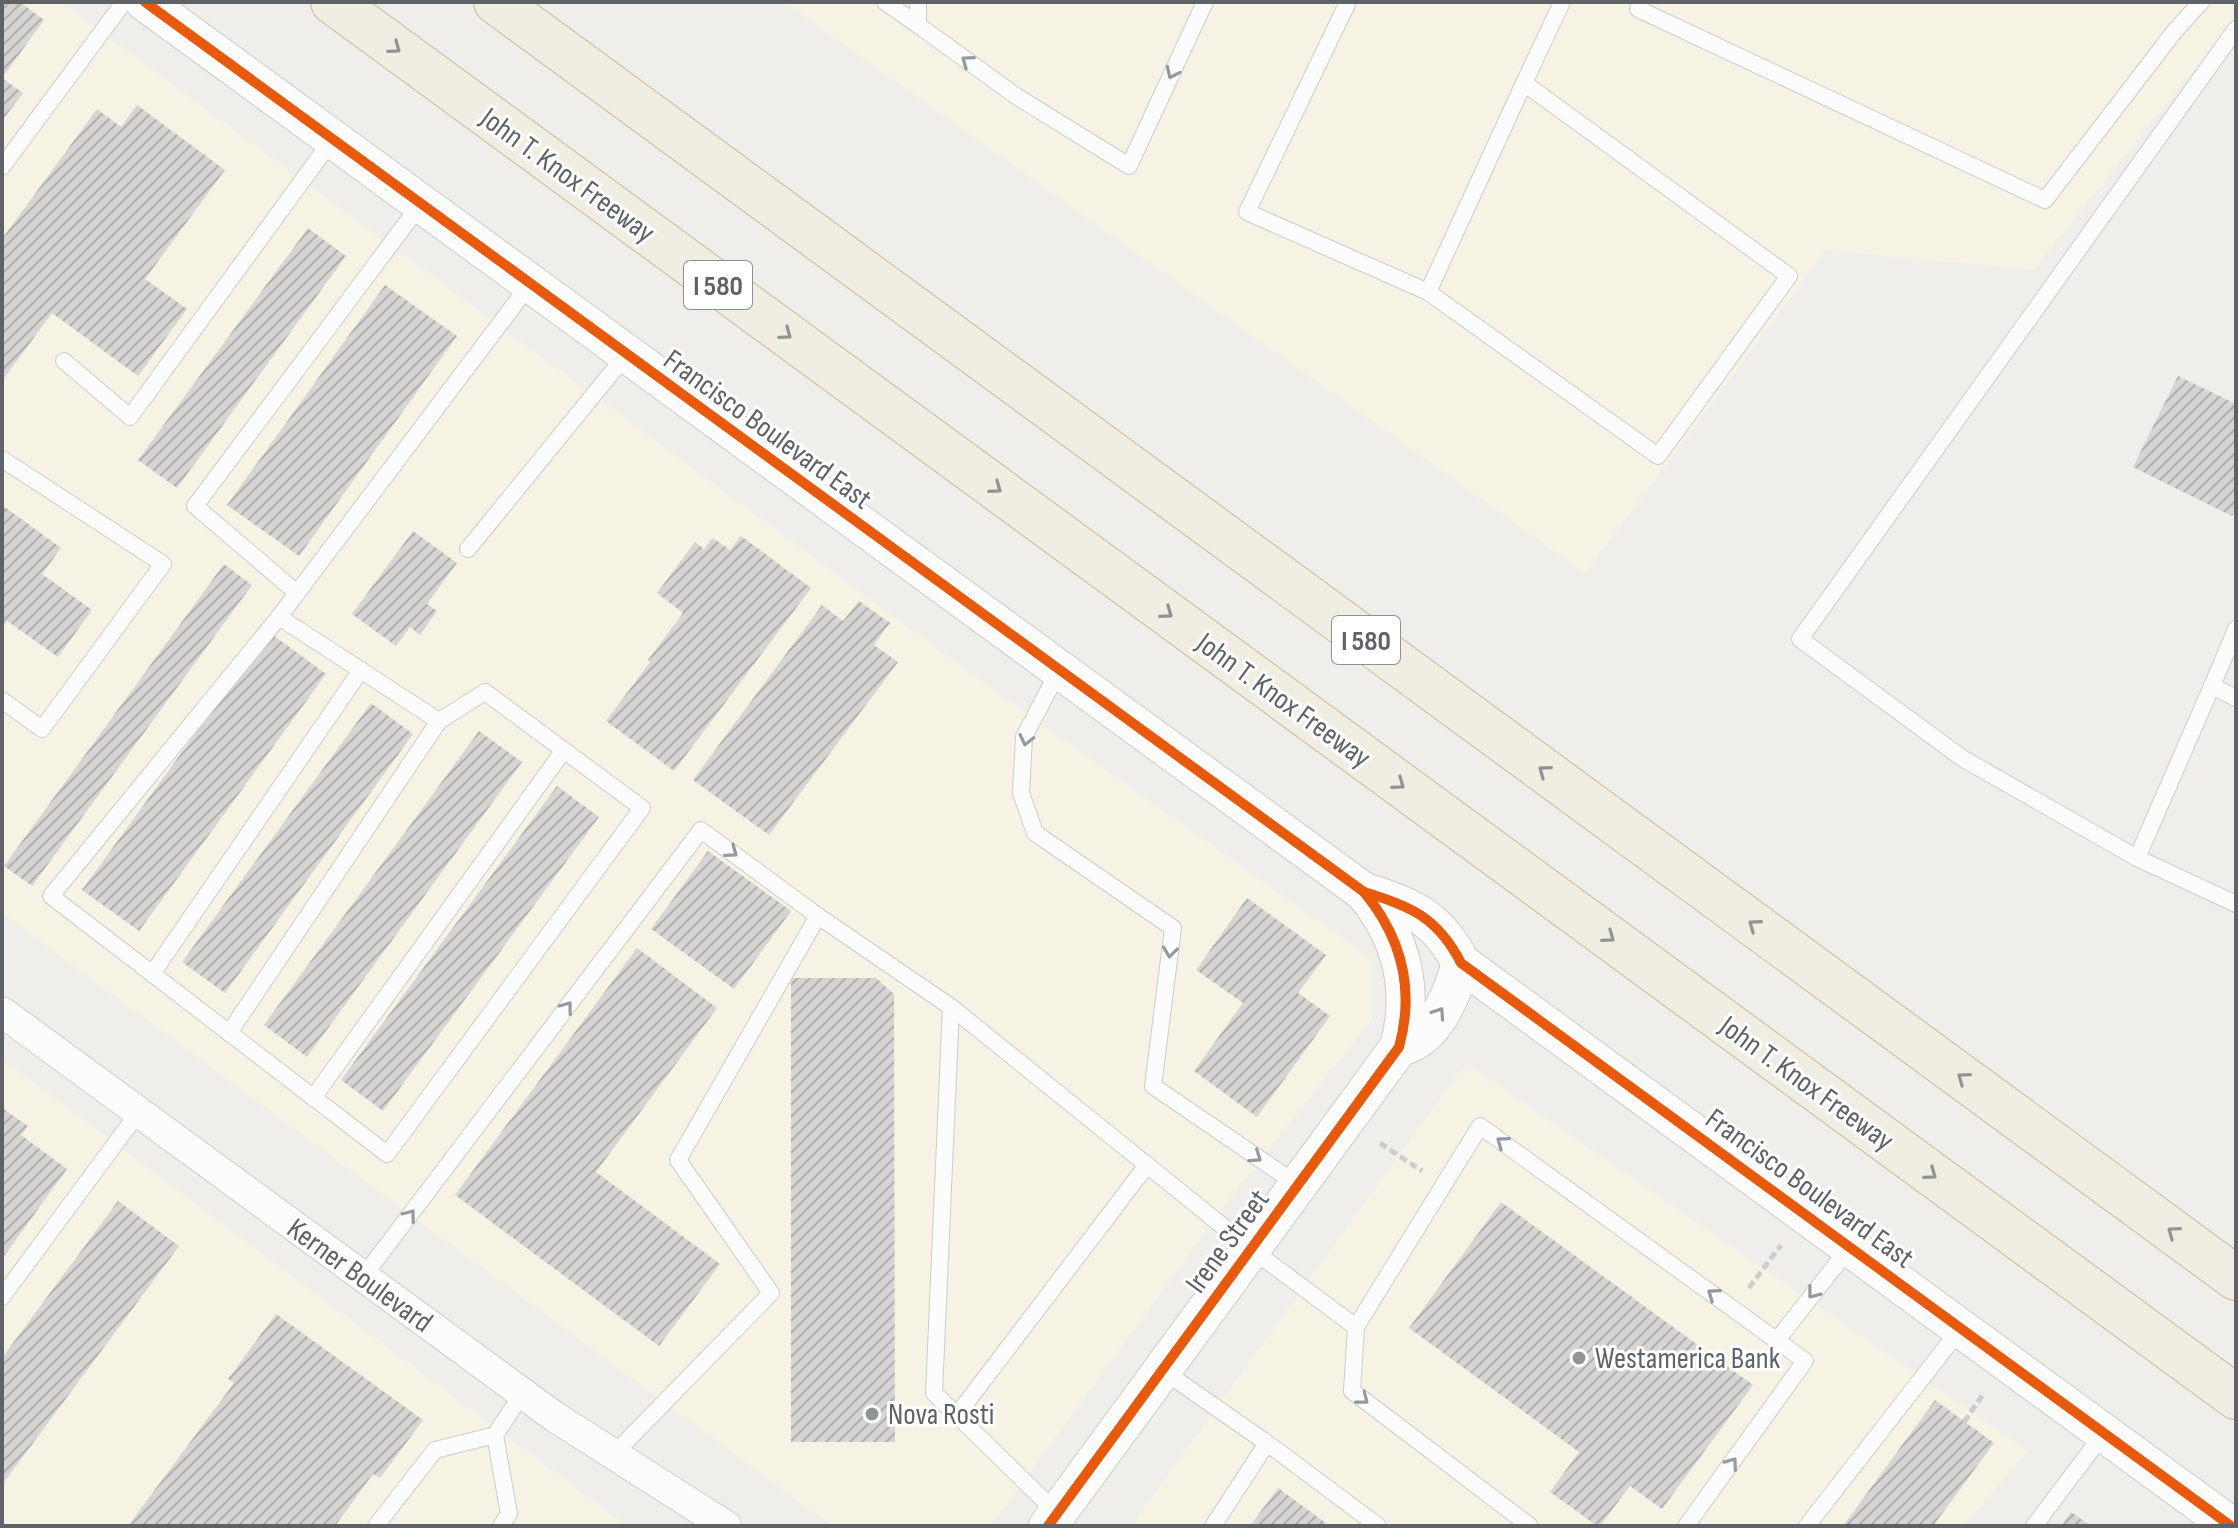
<svg xmlns="http://www.w3.org/2000/svg" width="2238" height="1528" viewBox="0 0 2238 1528" font-family="'Sofia Sans Condensed',sans-serif">
	<style>
		.commercial { fill: #f7f3e4 }
		.building { fill: url(#building-hatch) }
		.lines { fill: none; stroke-linecap: round; stroke-linejoin: round }
		.service-casing { stroke: #cbcccc; stroke-width: 18 }
		.minor-casing { stroke: #cbcccc; stroke-width: 32 }
		.tertiary-casing { stroke: #cbcccc; stroke-width: 40 }
		.motorway-casing { stroke: #c8b996; stroke-width: 46 }
		.path { stroke: #cacfcc; stroke-width: 5; stroke-dasharray: 8 4; stroke-linecap: butt }
		.service { stroke: #fdfcfc; stroke-width: 16 }
		.minor { stroke: #fdfcfc; stroke-width: 30 }
		.tertiary { stroke: #fdfcfc; stroke-width: 38 }
		.motorway { stroke: #f0ede3; stroke-width: 44 }
		.cycleway-casing { stroke: #fff; stroke-width: 15 }
		.cycleway { stroke: #e8590c; stroke-width: 10 }
		.oneway { stroke: #929393 }
		.oneway2 { stroke: #96999c }
		.poi-dot { fill: #919496; stroke: #fff; stroke-width: 3 }
		.labels { text-anchor: middle; stroke-width: 6; stroke-linejoin: round; paint-order: stroke }
		.shield { fill: #fff; stroke: #8f9295; stroke-width: 2 }
		.shield-label { font-size: 28px; font-weight: bold; fill: #5f6368 }
		.street-label { font-size: 30px; fill: #5f6368; stroke: #fff }
		.poi-label { font-size: 30px; fill: #5f6368; stroke: #fff; text-anchor: start }
	</style>
	<defs>
		<pattern id="building-hatch" width="6" height="6" patternUnits="userSpaceOnUse" patternTransform="scale(2)"><rect width="6" height="6" fill="#d6d5d3"/><path d="M-1 1l2-2M0 6l6-6M5 7l2-2" fill="none" stroke="#b1b0af"/></pattern>
	</defs>
	<rect width="100%" height="100%" fill="#efeeea"/>
	<g class="commercial">
		<path d="M2,2H61L981,681L1372,959V1019L1227,1202L991,1526H832L2,913Z"/>
		<path d="M784,2H2236V17L2033,270L1826,250L1585,573Z"/>
		<path d="M2,1059L627,1526H2Z"/>
		<path d="M1466,1063L2028,1451L1964,1526H1131Z"/>
	</g>
	<g class="building">
		<path d="M2,2H20L44,20L2,78L23,93L2,121Z"/>
		<path d="M137,105L225,170L145,279L187,309L138,376L52,313L2,381V239L97,109L121,127Z"/>
		<path d="M308,228L346,256L177,488L138,460Z"/>
		<path d="M385,285L457,336L299,556L227,505Z"/>
		<path d="M2178,376L2236,404V508L2232,516L2133,467Z"/>
		<path d="M2,505L61,548L42,574L92,610L58,657L7,621L2,628Z"/>
		<path d="M413,531L457,563L427,604L437,611L420,635L410,627L396,646L352,614Z"/>
		<path d="M741,536L811,588L674,771L606,721L650,662L648,660L683,613L657,593L695,542L704,549L713,538L730,550Z"/>
		<path d="M224,564L252,585L32,886L4,866Z"/>
		<path d="M859,601L890,623L874,645L898,662L769,835L693,780L822,605L843,621Z"/>
		<path d="M269,632L326,674L139,931L82,890Z"/>
		<path d="M371,703L413,734L225,993L182,962Z"/>
		<path d="M479,731L522,762L307,1057L264,1025Z"/>
		<path d="M557,786L599,817L383,1111L341,1080Z"/>
		<path d="M708,851L791,911L734,989L651,929Z"/>
		<path d="M1247,898L1326,955L1298,993L1330,1016L1257,1117L1194,1071L1243,1003L1196,970Z"/>
		<path d="M637,948L717,1008L596,1172L720,1264L659,1346L455,1195Z"/>
		<path d="M791,978H876L894,994L895,1442H791Z"/>
		<path d="M2,1108L28,1126L21,1135L67,1169L2,1259Z"/>
		<path d="M118,1201L179,1246L2,1485V1358Z"/>
		<path d="M1501,1202L1753,1385L1662,1509L1630,1486L1600,1526H1597L1550,1492L1579,1452L1409,1328Z"/>
		<path d="M276,1314L423,1420L380,1478L373,1474L335,1526H128L234,1383L228,1379Z"/>
		<path d="M1935,1400L1994,1443L1933,1526H1843Z"/>
		<path d="M1278,1488L1330,1526H1250Z"/>
		<path d="M2071,1512L2091,1526H2061Z"/>
	</g>
	<g class="lines">
		<defs>
			<g id="service">
				<path d="M885,2L918,25V2"/>
				<path d="M1348,2L1247,212L1428,292L1658,456L1789,276L1524,83L1562,2"/>
				<path d="M1641,2L1638,9L2045,200L2174,32L2201,2"/>
				<path d="M918,25L1016,96L1129,166L1205,2"/>
				<path d="M2,167L124,2"/>
				<path d="M1428,292L1524,83"/>
				<path d="M64,361L130,417L332,140"/>
				<path d="M2,459L163,564L42,729L2,700"/>
				<path d="M468,549L626,355"/>
				<path d="M297,593L195,506L420,205"/>
				<path d="M279,617L51,896L387,1154L642,808L485,692L439,721L279,617L530,284"/>
				<path d="M2236,629L2212,686L2236,698"/>
				<path d="M1059,670L1024,737L1021,793L1035,833L1173,928L1153,1086L1298,1185"/>
				<path d="M2212,686L2137,858L2236,904"/>
				<path d="M2137,858L1962,758L1800,639L2236,29"/>
				<path d="M152,974L361,670"/>
				<path d="M951,1007L1147,1165"/>
				<path d="M229,1033L439,721"/>
				<path d="M313,1098L564,750"/>
				<path d="M363,1277L701,830L818,916"/>
				<path d="M2,1297L138,1113"/>
				<path d="M1777,1340L1850,1247"/>
				<path d="M1162,1370L1267,1443L1378,1526"/>
				<path d="M957,1415L1147,1165L1251,1249L1356,1327"/>
				<path d="M613,1455L771,1293L678,1160L818,916L951,1007L934,1393L1057,1513"/>
				<path d="M376,1526L435,1450L495,1435"/>
				<path d="M501,1526L509,1514L495,1435L523,1393"/>
				<path d="M1213,1526L1267,1443"/>
				<path d="M1530,1526L1352,1391L1356,1327L1480,1126L1805,1361L1686,1526"/>
				<path d="M1807,1526L1961,1328"/>
				<path d="M2034,1526L2104,1433"/>
			</g>
			<path id="minor" d="M2,1012L555,1417L726,1526"/>
			<g id="tertiary">
				<path d="M145,2L1364,892C1402,938 1415,989 1399,1047L1048,1526"/>
				<path d="M1364,892C1411,906 1438,918 1461,963L2231,1526"/>
				<path d="M1399,1047C1435,1040 1452,995 1461,963"/>
			</g>
			<g id="motorway">
				<path d="M333,2L2236,1397"/>
				<path d="M496,2L2236,1278"/>
			</g>
		</defs>
		<use href="#service" class="service-casing"/>
		<use href="#minor" class="minor-casing"/>
		<use href="#tertiary" class="tertiary-casing"/>
		<use href="#motorway" class="motorway-casing"/>
		<g class="path">
			<path d="M1380,1143L1422,1171"/>
			<path d="M1749,1288L1781,1245"/>
			<path d="M1964,1422L1984,1393"/>
		</g>
		<use href="#service" class="service"/>
		<use href="#minor" class="minor"/>
		<use href="#tertiary" class="tertiary"/>
		<use href="#motorway" class="motorway"/>
		<defs>
			<g id="cycleway">
				<path d="M145,2L1364,892C1402,938 1415,989 1399,1047L1048,1526"/>
				<path d="M1364,892C1411,906 1438,918 1461,963L2231,1526"/>
			</g>
		</defs>
		<use href="#cycleway" class="cycleway-casing"/>
		<use href="#cycleway" class="cycleway"/>
	</g>
	<defs><path id="oneway-chevron" d="M-2-3.5L2.5 0L-2 3.5" fill="none" stroke-width="1.6" stroke-linecap="round" stroke-linejoin="round" transform="scale(2)"/></defs>
	<g class="oneway">
		<use href="#oneway-chevron" transform="translate(395 48) rotate(36)"/>
		<use href="#oneway-chevron" transform="translate(786 334) rotate(36)"/>
		<use href="#oneway-chevron" transform="translate(996 488) rotate(36)"/>
		<use href="#oneway-chevron" transform="translate(1167 613) rotate(36)"/>
		<use href="#oneway-chevron" transform="translate(1544 771) rotate(-144)"/>
		<use href="#oneway-chevron" transform="translate(1399 784) rotate(36)"/>
		<use href="#oneway-chevron" transform="translate(1754 925) rotate(-144)"/>
		<use href="#oneway-chevron" transform="translate(1609 937) rotate(36)"/>
		<use href="#oneway-chevron" transform="translate(1963 1078) rotate(-144)"/>
		<use href="#oneway-chevron" transform="translate(1931 1174) rotate(36)"/>
		<use href="#oneway-chevron" transform="translate(2173 1232) rotate(-144)"/>
	</g>
	<g class="oneway2">
		<use href="#oneway-chevron" transform="translate(967 61) rotate(-144)"/>
		<use href="#oneway-chevron" transform="translate(1172 73) rotate(115)"/>
		<use href="#oneway-chevron" transform="translate(1026 740) rotate(103)"/>
		<use href="#oneway-chevron" transform="translate(732 852) rotate(36)"/>
		<use href="#oneway-chevron" transform="translate(1170 952) rotate(97)"/>
		<use href="#oneway-chevron" transform="translate(567 1007) rotate(-53)"/>
		<use href="#oneway-chevron" transform="translate(1439 1013) rotate(-56)"/>
		<use href="#oneway-chevron" transform="translate(1502 1142) rotate(-144)"/>
		<use href="#oneway-chevron" transform="translate(1256 1157) rotate(34)"/>
		<use href="#oneway-chevron" transform="translate(410 1215) rotate(-53)"/>
		<use href="#oneway-chevron" transform="translate(1813 1293) rotate(128)"/>
		<use href="#oneway-chevron" transform="translate(1713 1294) rotate(-144)"/>
		<use href="#oneway-chevron" transform="translate(1363 1399) rotate(38)"/>
		<use href="#oneway-chevron" transform="translate(1732 1463) rotate(-54)"/>
	</g>
	<g class="poi-dot">
		<circle cx="1579" cy="1358" r="8"/>
		<circle cx="872" cy="1414" r="8"/>
	</g>
	<g class="labels">
		<g class="shield">
			<rect x="684" y="261" width="68" height="48" rx="6"/>
			<rect x="1332" y="616" width="68" height="48" rx="6"/>
		</g>
		<g class="shield-label">
			<text x="718" y="295">I 580</text>
			<text x="1366" y="650">I 580</text>
		</g>
		<g class="street-label">
			<text transform="translate(568 175) rotate(36)" y="10">John T. Knox Freeway</text>
			<text transform="translate(768 429) rotate(36)" y="10">Francisco Boulevard East</text>
			<text transform="translate(1284 700) rotate(36)" y="10">John T. Knox Freeway</text>
			<text transform="translate(1807 1083) rotate(36)" y="10">John T. Knox Freeway</text>
			<text transform="translate(1810 1188) rotate(36)" y="10">Francisco Boulevard East</text>
			<text transform="translate(1227 1241) rotate(-54)" y="10">Irene Street</text>
			<text transform="translate(360 1275) rotate(36)" y="10">Kerner Boulevard</text>
		</g>
		<g class="poi-label">
			<text x="1595" y="1368">Westamerica Bank</text>
			<text x="888" y="1424">Nova Rosti</text>
		</g>
	</g>
	<rect width="2238" height="1528" fill="none" stroke="#5f6368" stroke-width="8"/>
</svg>
